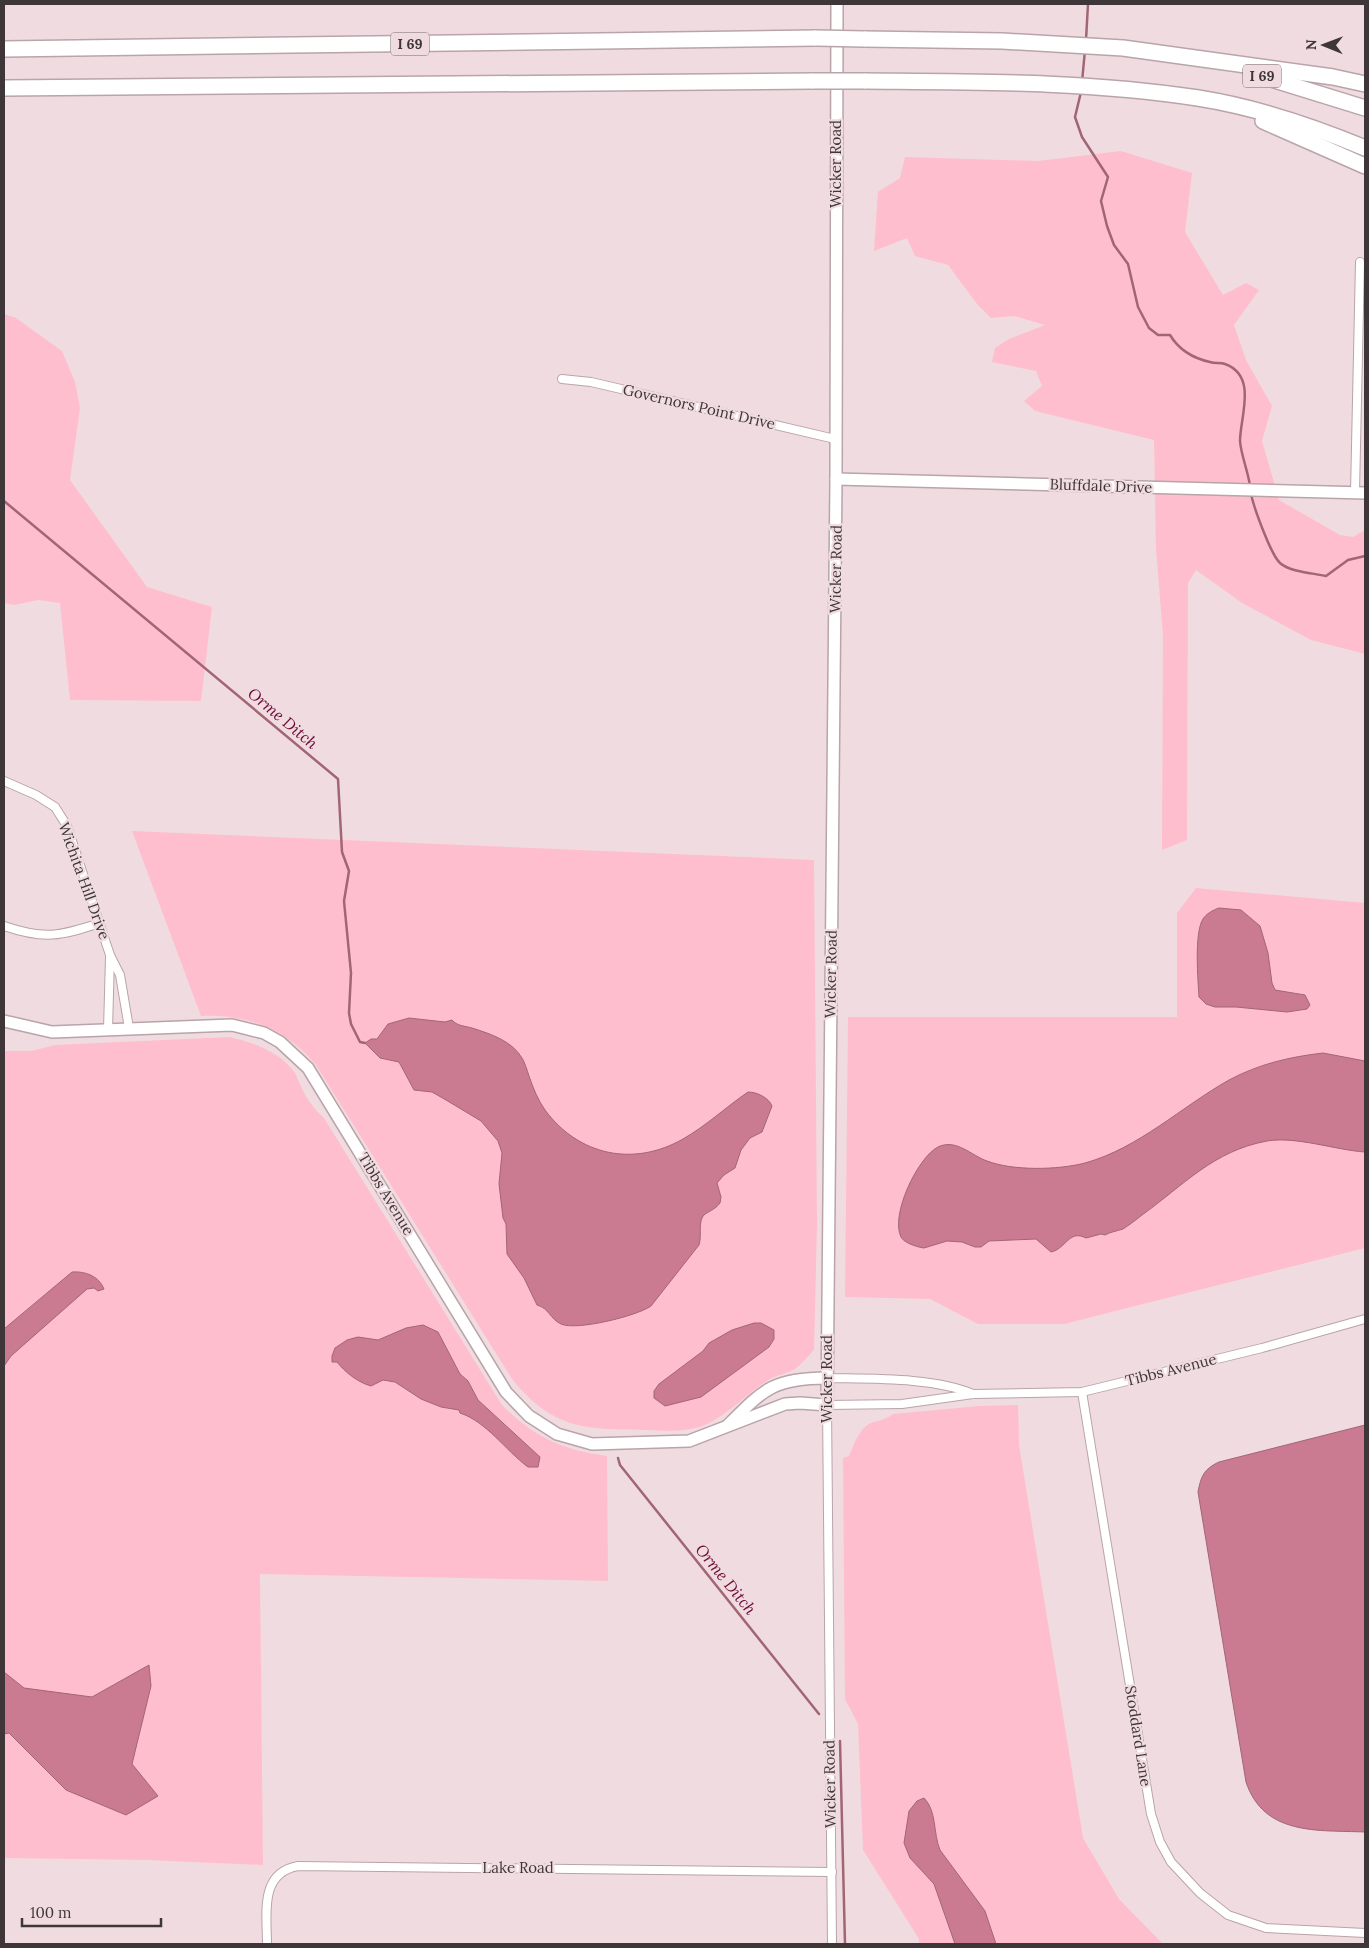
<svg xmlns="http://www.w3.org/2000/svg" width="1369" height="1948" viewBox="0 0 1369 1948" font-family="Lora,serif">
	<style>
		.green { fill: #ffbece }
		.water { fill: #cb7b91; stroke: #a16676 }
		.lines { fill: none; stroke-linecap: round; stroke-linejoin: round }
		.stream { stroke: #a16676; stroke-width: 2.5 }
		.street-casing { stroke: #b8a4a9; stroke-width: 10 }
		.secondary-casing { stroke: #b8a4a9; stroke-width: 14 }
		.highway-casing { stroke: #b8a4a9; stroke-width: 18 }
		.street { stroke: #fff; stroke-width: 8 }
		.secondary { stroke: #fff; stroke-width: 11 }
		.highway { stroke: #fff; stroke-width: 15 }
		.highway-bridge-casing { stroke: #b8a4a9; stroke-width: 18; stroke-linecap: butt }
		.highway-bridge { stroke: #fff; stroke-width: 15 }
		.labels { text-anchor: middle; stroke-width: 4.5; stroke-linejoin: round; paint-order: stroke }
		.shield { fill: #f0dce0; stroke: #73686a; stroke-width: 1 }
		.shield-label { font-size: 14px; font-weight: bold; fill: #3e3638 }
		.street-label { font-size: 15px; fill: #3e3638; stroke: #f0dce0 }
		.water-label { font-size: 16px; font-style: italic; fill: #6c0935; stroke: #f0dce0 }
	</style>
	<rect width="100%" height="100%" fill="#f0dce0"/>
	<g class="green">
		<path d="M1121,151L1192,173L1185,232L1223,295L1246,283L1259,290L1234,325L1246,360L1272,406L1262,441L1279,500L1340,535L1353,537L1365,530V654L1311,640L1242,603L1196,570L1188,583L1187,840L1162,850L1163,636L1156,549L1154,440L1035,411L1024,401L1042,386L1036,371L992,362L995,348L1009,339L1045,325L1014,316L991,318L977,304L948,265L915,256L907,238L874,251L878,192L900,178L905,157L1038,161Z"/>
		<path d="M4,314L16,318L62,351L75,382L80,408L70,480L147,587L212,607L201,701L70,700L60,603L38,600L14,605L4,603Z"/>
		<path d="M132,831L814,860L817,1223L814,1350C808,1356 802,1364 795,1369C786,1374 775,1375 767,1381C745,1395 729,1414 705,1425C688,1432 666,1431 648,1430C587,1429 554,1431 512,1379L316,1065C286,1029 248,1014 201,1016Z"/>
		<path d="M1196,888L1365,903V1248L1064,1324H978L930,1299L845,1297L848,1017H1177V913Z"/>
		<path d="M229,1037C253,1042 280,1052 295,1073C297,1076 298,1081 300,1084C305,1097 314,1109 324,1118L502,1405C534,1437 562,1450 607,1456L608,1581L260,1574L263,1865L146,1860L4,1858V1051H31L55,1045Z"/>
		<path d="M1018,1405L1019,1445L1083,1838L1119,1899L1163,1944H919V1939L863,1850L858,1724L845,1699L843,1458L849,1456C854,1445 859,1428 871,1423C880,1420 885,1420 893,1414L979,1406Z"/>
	</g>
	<g class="water">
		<path d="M1219,908L1241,910L1260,926L1268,953L1272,983L1275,990L1305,995L1310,1005L1307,1009L1287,1012L1236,1007H1215L1206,1004L1199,997C1198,980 1194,933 1203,919C1206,914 1213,910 1219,908Z"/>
		<path d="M409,1018L445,1022L452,1020C457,1026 465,1026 472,1028C491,1034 512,1041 522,1058C525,1063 527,1070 529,1076C533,1088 538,1100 545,1110C579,1156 634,1167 683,1139C706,1126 726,1107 748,1092C757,1092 769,1098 772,1106L762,1132L750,1138L741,1150L735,1168L724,1175L717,1183L721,1197L720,1203C715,1210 708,1211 703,1216C698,1224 702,1236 699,1245L651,1306C637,1316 576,1331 561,1324C550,1319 549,1308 537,1305L524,1278L507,1254L506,1224L503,1218L499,1184L502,1153L498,1141L481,1121L446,1100L432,1092L414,1090L399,1062L380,1058L365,1043L371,1039H377L388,1024Z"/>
		<path d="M1323,1053L1365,1061V1152C1335,1150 1296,1136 1267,1141C1213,1151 1184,1185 1142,1215C1136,1220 1129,1225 1123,1229C1117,1231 1110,1232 1105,1235L1101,1234L1086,1238C1069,1229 1066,1249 1051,1252L1036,1239L989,1241L981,1247H975L962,1242L947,1241L924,1248C917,1247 904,1243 901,1237C890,1215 918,1157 938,1147C956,1138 972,1156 987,1161C1013,1171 1058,1170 1085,1163C1139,1148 1181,1107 1229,1080C1259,1064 1289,1057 1323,1053Z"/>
		<path d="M72,1272C85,1271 99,1276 104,1289L98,1291L94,1288L87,1289L11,1356L4,1366V1329Z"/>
		<path d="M754,1323H761L774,1330V1339L769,1347L701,1397L665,1406L654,1398V1391L659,1384L703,1351L709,1343L732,1330Z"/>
		<path d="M423,1325L438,1332L460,1374L468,1381L478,1400L540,1457L538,1467H528C505,1450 487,1422 460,1413L459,1410L441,1407L421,1399L395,1382L383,1380L371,1386C357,1382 345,1372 337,1362H332V1356L335,1348L347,1340L358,1337L378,1340L406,1328Z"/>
		<path d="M1365,1425V1832C1318,1830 1264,1836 1246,1782L1198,1492C1201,1476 1204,1469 1219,1462Z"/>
		<path d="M149,1665L151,1686L132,1764L158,1796L126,1815L66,1790L9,1733L4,1734V1672L24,1688L92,1697Z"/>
		<path d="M924,1798C937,1811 933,1833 940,1850L985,1911L996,1944H955L934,1884L910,1858L904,1843L909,1811L917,1801Z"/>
	</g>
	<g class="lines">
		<g class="stream">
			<path d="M1086,40L1088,4"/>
			<path d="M1082,82L1085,50"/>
			<path d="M1081,92L1075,117L1082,137L1108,177L1101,201L1107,226L1114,245L1128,264L1138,307L1149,328L1158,335H1170C1179,350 1192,358 1210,362C1215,364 1220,362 1225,364C1258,376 1240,417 1240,441C1241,455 1248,471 1250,486"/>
			<path d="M1251,494C1254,508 1271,555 1280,563C1290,572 1313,573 1326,576L1348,560L1365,556"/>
			<path d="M4,501L338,779L342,852L349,871L344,901L351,973L349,1013L351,1024L360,1042L365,1043"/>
			<path d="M618,1458L620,1465L819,1714"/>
			<path d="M840,1741L845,1944"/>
		</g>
		<defs>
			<g id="street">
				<path d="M562,379L591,382L835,439"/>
				<path d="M1355,492L1360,262"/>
				<path d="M4,781L36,795L55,807L67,826L110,955L120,975L129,1028"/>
				<path d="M4,926C45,940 60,936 100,923"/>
				<path d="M108,1030L110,957"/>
				<path d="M827,1378C869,1379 935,1377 973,1394"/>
				<path d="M1082,1392L1151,1814L1160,1842L1171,1862L1200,1893L1228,1915L1266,1928L1365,1933"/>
				<path d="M267,1944C267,1914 259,1873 298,1866L832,1872"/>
				<path d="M832,1944L827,1405L902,1404L973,1394L1082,1392L1262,1348L1365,1319"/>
			</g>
			<g id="secondary">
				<path d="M836,479L1365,493"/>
				<path d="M4,1021L52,1032L232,1025L264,1033L280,1042L308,1068L506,1392L529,1416L557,1434L592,1444L689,1441L785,1404L800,1403L827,1405L836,479L837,4"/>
				<path d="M729,1424C764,1389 774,1378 827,1378"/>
			</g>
			<g id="highway">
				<path d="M864,39L1002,41L1123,48L1333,77L1365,84"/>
				<path d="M4,49L816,38"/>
				<path d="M1252,73L1365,108"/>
				<path d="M864,81C976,82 1088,81 1198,98C1255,107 1312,126 1365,148"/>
				<path d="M4,88L813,81"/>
				<path d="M1263,121L1365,166"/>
			</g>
		</defs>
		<use href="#street" class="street-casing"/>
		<use href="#secondary" class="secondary-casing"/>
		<use href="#highway" class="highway-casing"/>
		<use href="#street" class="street"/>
		<use href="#secondary" class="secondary"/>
		<use href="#highway" class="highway"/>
		<defs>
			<g id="highway-bridge">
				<path d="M816,38L864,39"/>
				<path d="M813,81H864"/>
			</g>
		</defs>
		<use href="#highway-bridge" class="highway-bridge-casing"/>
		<use href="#highway-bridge" class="highway-bridge"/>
	</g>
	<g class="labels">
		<g class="shield">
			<rect x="391" y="32.5" width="38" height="23" rx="4"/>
			<rect x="1243" y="64.5" width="38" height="23" rx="4"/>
		</g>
		<g class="shield-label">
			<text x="410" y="49">I 69</text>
			<text x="1262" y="81">I 69</text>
		</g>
		<g class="street-label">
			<text transform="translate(836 164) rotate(-90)" y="5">Wicker Road</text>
			<text transform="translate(699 407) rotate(13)" y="5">Governors Point Drive</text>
			<text transform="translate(1101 486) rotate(2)" y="5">Bluffdale Drive</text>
			<text transform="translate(836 569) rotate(-89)" y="5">Wicker Road</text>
			<text transform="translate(84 881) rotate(70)" y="5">Wichita Hill Drive</text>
			<text transform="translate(831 974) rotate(-89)" y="5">Wicker Road</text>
			<text transform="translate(386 1194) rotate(59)" y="5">Tibbs Avenue</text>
			<text transform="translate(1171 1370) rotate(-14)" y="5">Tibbs Avenue</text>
			<text transform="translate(827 1379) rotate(-90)" y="5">Wicker Road</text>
			<text transform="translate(1138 1736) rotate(81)" y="5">Stoddard Lane</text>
			<text transform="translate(830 1784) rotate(-91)" y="5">Wicker Road</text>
			<text x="518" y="1873">Lake Road</text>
		</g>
		<g class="water-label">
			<text transform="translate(283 718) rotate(40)" y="6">Orme Ditch</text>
			<text transform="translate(726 1579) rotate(51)" y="6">Orme Ditch</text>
		</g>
	</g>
	<rect width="1369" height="1948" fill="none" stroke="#3e3638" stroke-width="10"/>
	<g transform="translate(1324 45) rotate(271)" stroke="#f0dce0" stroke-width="4" paint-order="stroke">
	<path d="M0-4L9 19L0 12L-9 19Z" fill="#3e3638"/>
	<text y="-8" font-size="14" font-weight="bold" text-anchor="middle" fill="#3e3638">N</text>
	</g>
	<path d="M22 1918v8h139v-8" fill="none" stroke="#3e3638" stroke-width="2.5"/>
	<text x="30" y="1918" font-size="15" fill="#3e3638" stroke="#f0dce0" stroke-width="4" paint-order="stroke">100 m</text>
</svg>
